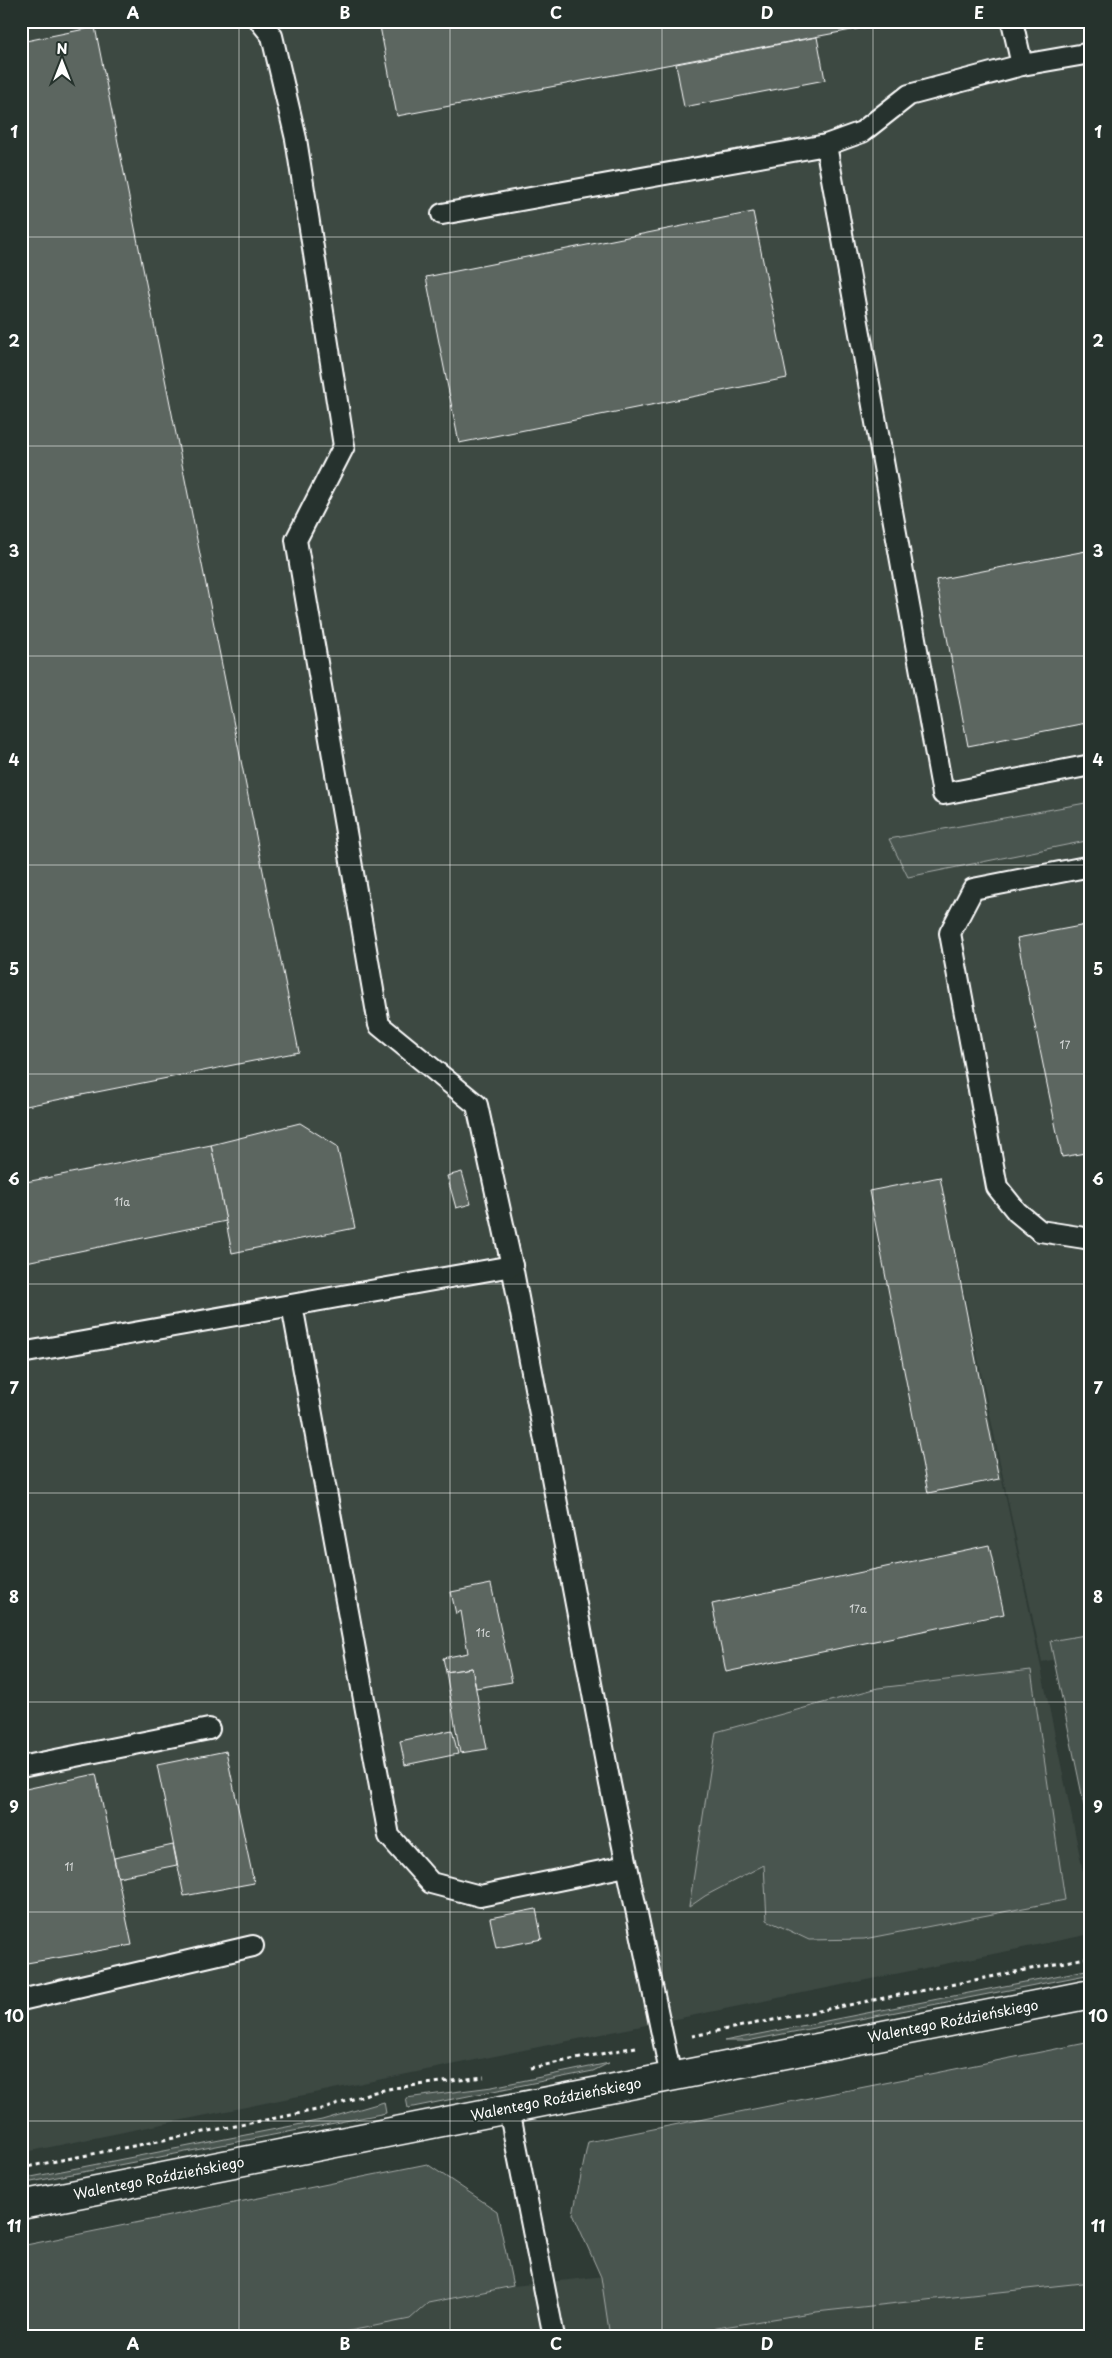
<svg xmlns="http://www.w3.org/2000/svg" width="1112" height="2358" viewBox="0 0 1112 2358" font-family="'Playpen Sans',sans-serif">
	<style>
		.built { fill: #3c4842 }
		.green { fill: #4a544f; stroke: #a4aaa7 }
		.building { fill: #5b6661; stroke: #fff }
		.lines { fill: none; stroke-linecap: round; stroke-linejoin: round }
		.lane-casing { stroke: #fff; stroke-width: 24 }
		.secondary-casing { stroke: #fff; stroke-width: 31 }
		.path { stroke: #fff; stroke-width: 3; stroke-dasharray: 4 4; stroke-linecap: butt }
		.lane { stroke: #26332d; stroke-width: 20 }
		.secondary { stroke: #26332d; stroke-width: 28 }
		.grid { fill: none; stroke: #fff; stroke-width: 1; stroke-opacity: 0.55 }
		.labels { text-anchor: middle; stroke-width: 4; stroke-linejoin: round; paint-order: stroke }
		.number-label { font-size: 11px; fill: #d6d9d8 }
		.street-label { font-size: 14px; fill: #fff; stroke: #26332d }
		.neatline { fill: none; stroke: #fff; stroke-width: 2 }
		.grid-label { font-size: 16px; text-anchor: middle; font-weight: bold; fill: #fff }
	</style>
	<rect width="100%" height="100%" fill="#2f3b35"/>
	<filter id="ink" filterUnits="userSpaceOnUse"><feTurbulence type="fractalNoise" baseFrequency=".02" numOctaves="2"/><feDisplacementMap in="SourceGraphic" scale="10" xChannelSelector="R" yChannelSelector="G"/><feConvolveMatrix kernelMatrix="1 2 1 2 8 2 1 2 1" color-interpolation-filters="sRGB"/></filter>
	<g filter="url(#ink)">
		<g class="built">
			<path d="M21,21H1091V1652L1042,1662L937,1164L1091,1910V1934L21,2153Z"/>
			<path d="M1091,2182V2337H319L410,2319L428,2303L513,2286L632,2273Z"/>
		</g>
		<g class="green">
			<path d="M1091,802V840L908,877L889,839Z"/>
			<path d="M1091,1634V1838L1050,1641Z"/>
			<path d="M1031,1670L1065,1900L864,1939L809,1940L767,1920L764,1865L705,1896L689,1907L716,1732L878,1688Z"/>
			<path d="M1091,1969V1974L747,2041H724Z"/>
			<path d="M1091,2042V2282L816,2312L662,2337H610L601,2277L573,2214L588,2142Z"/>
			<path d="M609,2063L593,2071L408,2108L406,2098L492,2087Z"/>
			<path d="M384,2102L386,2113L21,2184V2179L322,2120Z"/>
			<path d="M427,2164L497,2211L513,2286L428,2303L410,2319L319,2337H21V2246Z"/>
		</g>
		<g class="building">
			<path d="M379,21H899L397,116Z"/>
			<path d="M95,27L299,1052L21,1107V42Z"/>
			<path d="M817,37L825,80L684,107L676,64Z"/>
			<path d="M753,212L787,378L459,443L426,277Z"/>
			<path d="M1091,550V722L968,746L936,580Z"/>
			<path d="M1091,924V1152L1062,1157L1017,938Z"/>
			<path d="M300,1123L337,1146L355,1228L232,1253L211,1145Z"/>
			<path d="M211,1145L226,1221L21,1263V1183Z"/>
			<path d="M462,1172L471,1204L456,1208L447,1176Z"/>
			<path d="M940,1177L999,1479L928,1493L869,1191Z"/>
			<path d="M989,1545L1004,1614L726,1672L712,1604Z"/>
			<path d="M491,1584L512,1682L476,1688L472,1668L446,1672L443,1658L468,1653L461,1611L456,1614L451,1592Z"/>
			<path d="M472,1668L487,1749L460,1753L446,1672Z"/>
			<path d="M452,1730L458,1754L405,1765L400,1741Z"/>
			<path d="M226,1751L254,1883L184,1896L157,1765Z"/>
			<path d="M96,1774L132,1945L21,1964V1790Z"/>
			<path d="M173,1845L177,1865L118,1877L114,1858Z"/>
			<path d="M536,1909L542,1939L496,1948L490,1918Z"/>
		</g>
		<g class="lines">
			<defs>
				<g id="lane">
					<path d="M260,21L272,36L296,139L344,446L296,540L379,1025L477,1105L512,1266L610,1784L671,2077"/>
					<path d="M1012,21L1022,65"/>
					<path d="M826,145L943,794L1091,765"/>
					<path d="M442,214L826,145L862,132L909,95L1022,65L1091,53"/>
					<path d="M1091,866L973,889L950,933L997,1187L1017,1212L1040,1231L1091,1239"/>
					<path d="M292,1305L389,1836L431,1883L480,1896L626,1866"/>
					<path d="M21,1353L512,1266"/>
					<path d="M21,1767L209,1729"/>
					<path d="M21,2000L253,1946"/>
					<path d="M509,2109L554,2337"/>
				</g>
				<path id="secondary" d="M21,2205L1091,1994"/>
			</defs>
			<use href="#lane" class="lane-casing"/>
			<use href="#secondary" class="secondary-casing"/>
			<g class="path">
				<path d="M692,2036L1091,1957"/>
				<path d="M530,2068L636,2047"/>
				<path d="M21,2168L327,2108L370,2093L393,2088L484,2077"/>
			</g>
			<use href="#lane" class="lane"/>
			<use href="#secondary" class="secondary"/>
		</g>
	</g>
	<path class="grid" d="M239,21V2337M450,21V2337M662,21V2337M873,21V2337M21,237H1091M21,446H1091M21,656H1091M21,865H1091M21,1074H1091M21,1284H1091M21,1493H1091M21,1702H1091M21,1912H1091M21,2121H1091"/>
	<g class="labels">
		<g class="number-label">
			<text x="1065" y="1049">17</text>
			<text x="122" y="1206">11a</text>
			<text x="858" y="1613">17a</text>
			<text x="483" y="1637">11c</text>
			<text x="69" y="1871">11</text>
		</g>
		<g class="street-label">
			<text transform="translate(953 2021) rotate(-11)" y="5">Walentego Roździeńskiego</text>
			<text transform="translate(556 2099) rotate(-11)" y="5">Walentego Roździeńskiego</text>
			<text transform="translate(159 2178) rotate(-11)" y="5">Walentego Roździeńskiego</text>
		</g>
	</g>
	<rect width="1112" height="2358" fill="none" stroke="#26332d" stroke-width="55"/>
	<g transform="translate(62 62)" stroke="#26332d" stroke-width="4" paint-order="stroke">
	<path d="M0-4L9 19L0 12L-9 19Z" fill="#ffffff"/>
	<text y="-8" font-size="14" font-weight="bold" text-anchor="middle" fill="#ffffff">N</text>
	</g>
	<rect x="28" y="28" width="1056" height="2302" class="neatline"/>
	<g class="grid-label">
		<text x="133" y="19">A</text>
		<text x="345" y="19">B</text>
		<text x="556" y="19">C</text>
		<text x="767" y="19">D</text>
		<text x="979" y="19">E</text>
		<text x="14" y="138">1</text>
		<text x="1098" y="138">1</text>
		<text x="14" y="347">2</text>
		<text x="1098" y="347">2</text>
		<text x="14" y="557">3</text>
		<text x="1098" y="557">3</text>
		<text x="14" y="766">4</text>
		<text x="1098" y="766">4</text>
		<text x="14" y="975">5</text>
		<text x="1098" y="975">5</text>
		<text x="14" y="1185">6</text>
		<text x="1098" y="1185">6</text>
		<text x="14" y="1394">7</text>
		<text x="1098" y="1394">7</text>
		<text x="14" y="1603">8</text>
		<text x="1098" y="1603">8</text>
		<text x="14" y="1813">9</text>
		<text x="1098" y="1813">9</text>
		<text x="14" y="2022">10</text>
		<text x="1098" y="2022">10</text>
		<text x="14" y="2232">11</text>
		<text x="1098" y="2232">11</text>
		<text x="133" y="2350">A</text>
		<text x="345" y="2350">B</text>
		<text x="556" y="2350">C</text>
		<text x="767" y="2350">D</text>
		<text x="979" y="2350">E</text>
	</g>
</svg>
